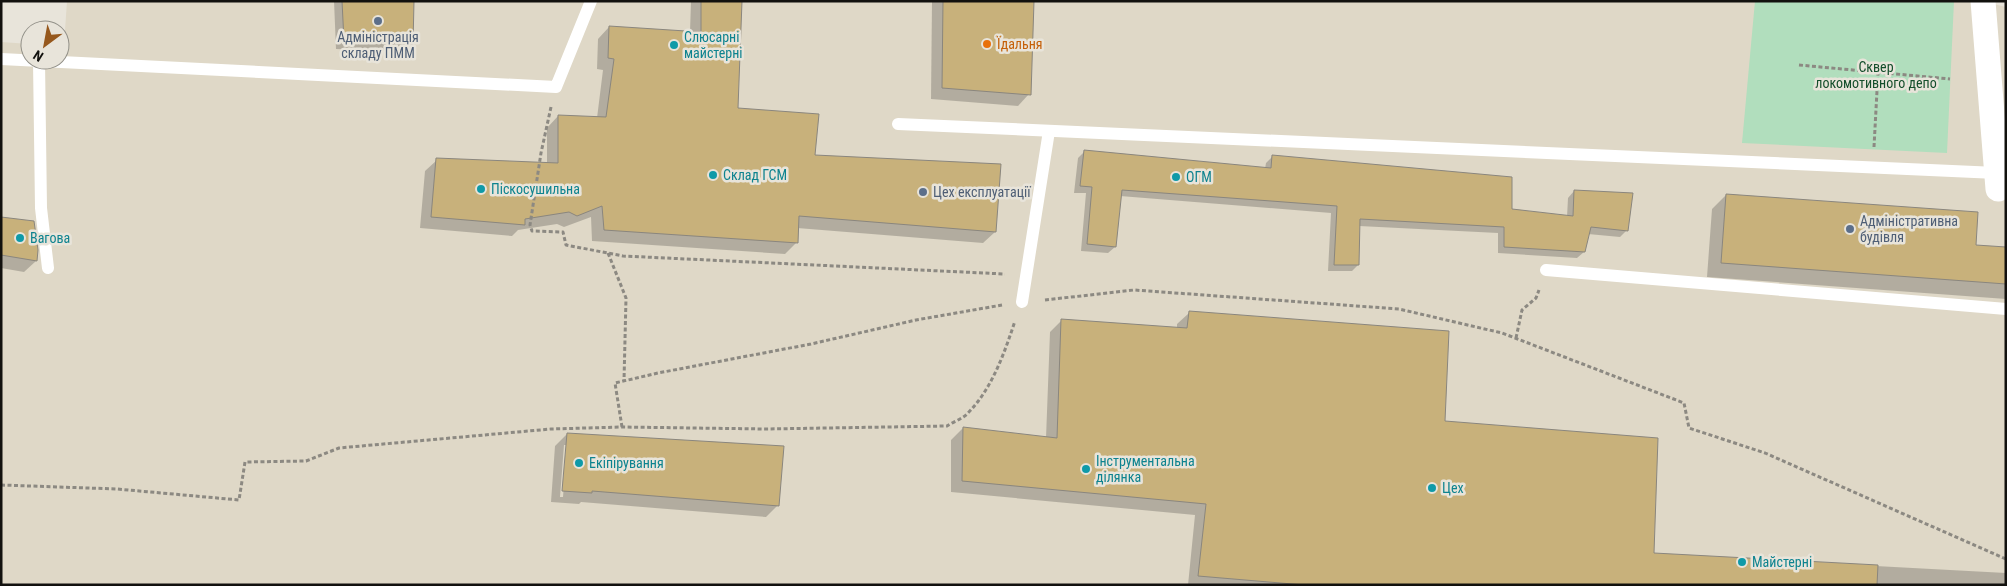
<svg xmlns="http://www.w3.org/2000/svg" width="2007" height="586" viewBox="0 0 2007 586" font-family="'Roboto Condensed',sans-serif">
	<style>
		.built { fill: #dfd8c7 }
		.green { fill: #b1debd }
		.shadow { fill: #0003; fill-rule: evenodd }
		.building { fill: #c8b17b; stroke: #8a867e }
		.lines { fill: none; stroke-linecap: round; stroke-linejoin: round }
		.path { stroke: #8c8982; stroke-width: 3; stroke-dasharray: 4 2.5; stroke-linecap: butt }
		.lane { stroke: #fff; stroke-width: 12 }
		.street { stroke: #fff; stroke-width: 25 }
		.service-dot { fill: #5c6f8a; stroke: #e8e4da; stroke-width: 2 }
		.food-dot { fill: #e8710a; stroke: #e8e4da; stroke-width: 2 }
		.culture-dot { fill: #0f9aa8; stroke: #e8e4da; stroke-width: 2 }
		.labels { text-anchor: middle; stroke-width: 5; stroke-linejoin: round; paint-order: stroke }
		.service-label { font-size: 14px; fill: #4e5e75; stroke: #e8e4da; text-anchor: start }
		.culture-label { font-size: 14px; fill: #0d838f; stroke: #e8e4da; text-anchor: start }
		.food-label { font-size: 14px; fill: #c56008; stroke: #e8e4da; text-anchor: start }
		.park-label { font-size: 14px; fill: #134e2b; stroke: #e8e4da }
	</style>
	<rect width="100%" height="100%" fill="#e8e4da"/>
	<path class="built" d="M67,1H1981L2006,7V585H1V42L30,44V60H60V46L64,45Z"/>
	<path class="green" d="M1755,1H1954L1947,153L1742,143Z"/>
	<g class="shadow">
		<path d="M334,1H413L412,44L404,52L336,49Z"/>
		<path d="M691,1H740L737,109L814,156L995,232L983,243L797,228V242L785,254L592,241L591,217L564,227L557,224L518,230L512,236L420,228L425,171L437,160L547,164V128L558,116L597,118L603,70L597,69L598,39L609,27L690,32Z"/>
		<path d="M932,1H1032L1029,94L1018,106L931,99Z"/>
		<path d="M1085,151L1265,169L1266,163L1272,157L1511,210L1567,217L1568,198L1574,191L1627,230L1620,237L1588,234L1584,252L1577,258L1498,253V233L1359,226L1358,265L1352,271H1328L1331,213L1120,196L1115,247L1108,253L1081,251L1086,193H1074L1078,158Z"/>
		<path d="M1726,195L1974,246L2006,248V299L1707,277L1712,209Z"/>
		<path d="M1,218L36,261L24,272L1,268Z"/>
		<path d="M1189,313L1444,422L1652,554L2006,573V585H1188L1195,515L951,492V440L963,428L1046,438L1050,332L1062,320L1177,329V324Z"/>
		<path d="M567,434L778,505L766,517L581,502L579,504L551,502L555,446ZM564,445H567L563,497H560Z"/>
	</g>
	<g class="building">
		<path d="M342,1H414L413,44L344,41Z"/>
		<path d="M701,1H742L738,108L819,114L815,155L1001,164L996,232L799,216L798,243L604,230L602,206L577,216L569,212L525,219V225L431,217L436,158L558,163V115L606,117L614,59L608,58L609,26L701,32Z"/>
		<path d="M943,1H1034L1031,95L942,88Z"/>
		<path d="M1084,150L1271,168L1272,155L1512,177V209L1573,216L1574,190L1633,193L1628,231L1591,227L1585,252L1504,247V227L1360,219L1359,265H1334L1337,206L1271,201L1122,190L1116,247L1087,244L1092,187L1080,186Z"/>
		<path d="M1726,194L1978,212L1976,245L2006,247V284L1721,263Z"/>
		<path d="M1,217L34,221L38,250L37,261L1,255Z"/>
		<path d="M1189,311L1449,331L1445,421L1658,438L1654,553L1878,565L1877,585H1304L1198,576L1206,504L962,481L963,427L1057,438L1061,319L1187,328Z"/>
		<path d="M567,433L784,446L779,506L592,491V493L562,491Z"/>
	</g>
	<g class="lines">
		<g class="path">
			<path d="M1799,65L1950,79"/>
			<path d="M551,107L541,153L530,225L532,231L563,232L566,245L623,256L1005,274"/>
			<path d="M1874,147L1878,72"/>
			<path d="M608,253L626,298L624,381"/>
			<path d="M1045,300L1134,290L1399,309L1502,333L1684,403L1689,428L1765,453L2006,559"/>
			<path d="M1516,338L1522,310L1536,298L1539,290"/>
			<path d="M622,427L615,383L658,373L811,344L916,320L1002,305"/>
			<path d="M1,485L117,489L239,500L245,462L306,461L339,448L551,429L622,427L766,429L947,426C953,422 962,419 967,414C992,389 1004,354 1015,321"/>
		</g>
		<g class="lane">
			<path d="M1,59L556,87L591,1"/>
			<path d="M39,61L41,208L48,268"/>
			<path d="M898,124L1997,173"/>
			<path d="M1546,270L2006,309"/>
			<path d="M1022,302L1049,131"/>
		</g>
		<path class="street" d="M1983,1L1998,189"/>
	</g>
	<g class="service-dot">
		<circle cx="378" cy="21" r="5"/>
		<circle cx="923" cy="192" r="5"/>
		<circle cx="1850" cy="229" r="5"/>
	</g>
	<circle class="food-dot" cx="987" cy="44" r="5"/>
	<g class="culture-dot">
		<circle cx="674" cy="45" r="5"/>
		<circle cx="713" cy="175" r="5"/>
		<circle cx="1176" cy="177" r="5"/>
		<circle cx="481" cy="189" r="5"/>
		<circle cx="20" cy="238" r="5"/>
		<circle cx="579" cy="463" r="5"/>
		<circle cx="1086" cy="469" r="5"/>
		<circle cx="1432" cy="488" r="5"/>
		<circle cx="1742" cy="562" r="5"/>
	</g>
	<g class="labels">
		<g class="service-label">
			<text x="378" y="42" text-anchor="middle">Адміністрація<tspan x="378" dy="16">складу ПММ</tspan></text>
			<text x="933" y="197">Цех експлуатації</text>
			<text x="1860" y="226">Адміністративна<tspan x="1860" dy="16">будівля</tspan></text>
		</g>
		<g class="culture-label">
			<text x="684" y="42">Слюсарні<tspan x="684" dy="16">майстерні</tspan></text>
			<text x="723" y="180">Склад ГСМ</text>
			<text x="1186" y="182">ОГМ</text>
			<text x="491" y="194">Піскосушильна</text>
			<text x="30" y="243">Вагова</text>
			<text x="1096" y="466">Інструментальна<tspan x="1096" dy="16">ділянка</tspan></text>
			<text x="589" y="468">Екіпірування</text>
			<text x="1442" y="493">Цех</text>
			<text x="1752" y="567">Майстерні</text>
		</g>
		<g class="food-label">
			<text x="997" y="49">Їдальня</text>
		</g>
		<g class="park-label">
			<text x="1876" y="72">Сквер<tspan x="1876" dy="16">локомотивного депо</tspan></text>
		</g>
	</g>
	<rect width="2007" height="586" fill="none" stroke="#12110e" stroke-width="5"/>
	<g transform="translate(45 45) rotate(212)"><circle r="24" fill="#e8e4da" stroke="#929088"/>
	<path d="M0-4L9 19L0 12L-9 19Z" fill="#96581d"/>
	<text y="-8" font-size="14" font-weight="bold" text-anchor="middle" fill="#12110e">N</text>
	</g>
</svg>
